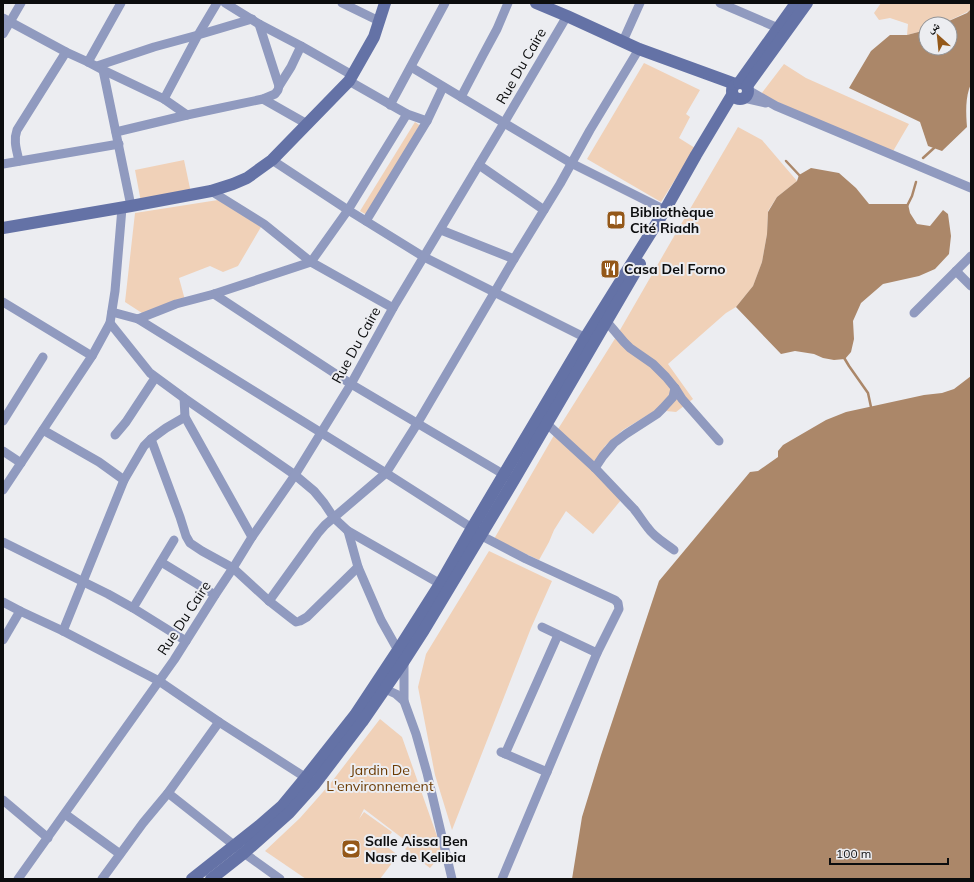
<svg xmlns="http://www.w3.org/2000/svg" width="974" height="882" viewBox="0 0 974 882" font-family="Mulish,'Noto Naskh Arabic',sans-serif">
	<style>
		.green { fill: #f0d1b8 }
		.water { fill: #ab8769 }
		.lines { fill: none; stroke-linecap: round; stroke-linejoin: round }
		.stream { stroke: #ab8769; stroke-width: 2.5 }
		.street { stroke: #909abf; stroke-width: 9 }
		.secondary { stroke: #6472a6; stroke-width: 12 }
		.labels { text-anchor: middle; stroke-width: 4; stroke-linejoin: round; paint-order: stroke }
		.street-label { font-size: 14px; fill: #0c0d0e; stroke: #ecedf1 }
		.poi-label { font-size: 14px; font-weight: bold; fill: #0c0d0e; stroke: #ecedf1; text-anchor: start }
		.park-label { font-size: 14px; fill: #6b3b03; stroke: #ecedf1 }
	</style>
	<rect width="100%" height="100%" fill="#ecedf1"/>
	<g class="green">
		<path d="M881,3H971V9L967,12L942,24H926V30L907,35L908,24L890,18L879,20L874,13Z"/>
		<path d="M644,63L700,90L686,114L690,117L679,138L695,148L661,202L587,159Z"/>
		<path d="M784,64L806,78L909,124L892,153L786,106L761,94Z"/>
		<path d="M415,122L425,129L372,218L360,211Z"/>
		<path d="M738,127L762,140L797,181L777,197L768,211L767,234L762,262L753,286L736,307L726,313L668,364L693,399L676,412L656,410L623,430L605,446L594,469L621,500L593,534L566,511L554,530L549,542L539,560L494,539L553,437L616,337L673,238Z"/>
		<path d="M184,160L191,193L141,202L135,170Z"/>
		<path d="M218,200L261,227L238,266L223,272L210,266L179,278L185,300L145,315L125,302L135,213Z"/>
		<path d="M489,551L552,581L531,628L452,830L435,775L418,687L426,654Z"/>
		<path d="M380,719L402,737L443,853L430,868L405,849L410,844L364,809L359,819L364,812L392,832L383,844L398,855L380,879H306L265,851L300,818L330,784Z"/>
	</g>
	<g class="water">
		<path d="M971,9V84C965,97 966,113 967,127L942,151L928,146L920,122L849,88L871,51L890,35H907L926,30V48H950V24H942L967,13Z"/>
		<path d="M811,168L839,173L856,188L869,204H908L910,213L917,224L930,226L943,210L948,214L951,236L949,254L935,269L919,276L883,284L861,303L853,321L854,339L851,352L845,359L834,360L823,358L814,354L795,351L781,354L736,307L753,286L762,262L767,234L768,212L777,197L797,181L799,175Z"/>
		<path d="M971,376V879H572L582,817L601,755L659,581L750,472L758,471L778,457V451L783,445L826,420L846,412L924,395L942,393L954,389Z"/>
	</g>
	<g class="lines">
		<g class="stream">
			<path d="M923,158L934,148"/>
			<path d="M786,161L801,177"/>
			<path d="M907,206L912,196L916,182"/>
			<path d="M843,356L849,366L868,393L871,407"/>
		</g>
		<g class="street">
			<path d="M225,3L259,24L301,46L352,75"/>
			<path d="M342,3L379,21"/>
			<path d="M720,3L778,28"/>
			<path d="M3,18L66,52L88,62L103,70L164,99L187,115L263,99L275,94L278,90L279,86L291,67L301,46"/>
			<path d="M259,24L279,86"/>
			<path d="M3,34L21,3"/>
			<path d="M623,41L640,3"/>
			<path d="M88,62L121,3"/>
			<path d="M97,66L154,47L198,35L252,19"/>
			<path d="M411,67L571,163L665,210L670,213"/>
			<path d="M103,70L131,206"/>
			<path d="M349,81L407,114L427,121"/>
			<path d="M748,90L776,106L971,188"/>
			<path d="M461,97L483,55L497,29L508,3"/>
			<path d="M744,98L766,103"/>
			<path d="M164,99L198,35L217,3"/>
			<path d="M263,99L307,124"/>
			<path d="M390,105L445,3"/>
			<path d="M116,132L187,115"/>
			<path d="M272,160L348,210L424,257L590,340"/>
			<path d="M19,161C17,151 13,141 17,130L66,52"/>
			<path d="M3,164L119,144"/>
			<path d="M479,165L544,210"/>
			<path d="M211,191L264,224L311,262L393,308"/>
			<path d="M366,221L427,121L443,87"/>
			<path d="M441,230L514,259"/>
			<path d="M956,271L971,286"/>
			<path d="M214,294L351,384L508,477"/>
			<path d="M3,302L92,356"/>
			<path d="M112,312L138,319L176,304L214,294L311,262L348,210L407,114"/>
			<path d="M914,313L971,256"/>
			<path d="M138,319L386,473L472,528L480,535L526,559L615,600L618,603L619,609L597,653L502,879"/>
			<path d="M607,322L624,342L630,348L653,364L666,377L675,388L682,399L719,441"/>
			<path d="M110,323L150,373L184,398L295,475L314,491L324,503L334,518L348,531L444,586"/>
			<path d="M184,398L185,417L252,537"/>
			<path d="M3,421L43,357"/>
			<path d="M546,423L595,468L634,509C639,515 643,522 648,528C654,537 665,543 674,550"/>
			<path d="M43,430L99,462L124,480"/>
			<path d="M115,435L126,422L155,378"/>
			<path d="M151,439L180,517L186,536L190,543L202,551L233,568L269,601L292,619L296,622L300,621L307,617L358,567"/>
			<path d="M3,451L21,463"/>
			<path d="M595,468L603,456L614,443L626,434L657,414L663,408L673,397L675,388"/>
			<path d="M3,490L92,356L110,323L115,291L122,208"/>
			<path d="M348,531L358,567L381,620L404,661V701L416,734L427,773L452,879"/>
			<path d="M3,542L108,594L133,608L186,641"/>
			<path d="M161,562L215,595"/>
			<path d="M269,601L318,533L325,525L386,473L417,424L514,259L560,184L590,130L639,49"/>
			<path d="M3,602L20,611L63,631L159,681L219,722L311,781"/>
			<path d="M133,608L174,540"/>
			<path d="M542,627L597,653"/>
			<path d="M63,631L124,480L144,446L151,439L166,428L185,417"/>
			<path d="M3,640L20,611"/>
			<path d="M385,689L396,694L404,701"/>
			<path d="M501,752L547,772"/>
			<path d="M505,754L558,635"/>
			<path d="M168,793L244,853L280,879"/>
			<path d="M3,800L48,838"/>
			<path d="M65,814L120,854"/>
			<path d="M18,879L174,660L215,595L233,568L252,537L295,475L351,384L393,308L504,123L567,16"/>
			<path d="M102,879L143,823L168,793L219,722"/>
		</g>
		<g class="secondary">
			<path d="M536,3L567,16L639,49L735,84"/>
			<circle cx="740" cy="91" r="8"/>
			<path d="M739,83L796,3"/>
			<path d="M747,86L807,3"/>
			<path d="M3,228L131,206L211,191L233,184L247,178L272,160L349,81L374,37L385,3"/>
			<path d="M192,879L259,826L282,806L306,777L355,715L398,650L440,584L472,528L585,338L665,210L696,155L732,95"/>
			<path d="M211,879L244,853L289,813L315,784L362,722L404,661L424,630L514,480L640,264"/>
		</g>
	</g>
	<defs>
		<symbol id="library-square" viewBox="-11 -11 22 22"><rect x="-9" y="-9" width="18" height="18" rx="4" fill="#945819" stroke="#ecedf1"/><path d="M-6-4Q-3-5.5-.7-3.5V5Q-3 3-6 4ZM6-4Q3-5.5 .7-3.5V5Q3 3 6 4Z" fill="#fff"/></symbol>
		<symbol id="restaurant-square" viewBox="-11 -11 22 22"><rect x="-9" y="-9" width="18" height="18" rx="4" fill="#945819" stroke="#ecedf1"/><path d="M-5-6h1v4h1v-4h1v4h1v-4h1v5L-1.5 .5V6h-2V.5L-5-1ZM5-6V6H3V1.5H1.5Q1.5-4 5-6Z" fill="#fff"/></symbol>
		<symbol id="stadium-square" viewBox="-11 -11 22 22"><rect x="-9" y="-9" width="18" height="18" rx="4" fill="#945819" stroke="#ecedf1"/><path d="M0-5a6.5 5 0 1 0 0 10a6.5 5 0 1 0 0-10ZM-3.5-1.8h7v3.6h-7Z" fill="#fff"/></symbol>
	</defs>
	<g fill-rule="evenodd">
		<use href="#library-square" x="605" y="209" width="22" height="22"/>
		<use href="#restaurant-square" x="599" y="258" width="22" height="22"/>
		<use href="#stadium-square" x="340" y="838" width="22" height="22"/>
	</g>
	<g class="labels">
		<g class="street-label">
			<text transform="translate(521 66) rotate(-60)" y="5">Rue Du Caire</text>
			<text transform="translate(356 345) rotate(-61)" y="5">Rue Du Caire</text>
			<text transform="translate(184 618) rotate(-57)" y="5">Rue Du Caire</text>
		</g>
		<g class="poi-label">
			<text x="630" y="217">Bibliothèque<tspan x="630" dy="16">Cité Riadh</tspan></text>
			<text x="624" y="274">Casa Del Forno</text>
			<text x="365" y="846">Salle Aissa Ben<tspan x="365" dy="16">Nasr de Kelibia</tspan></text>
		</g>
		<g class="park-label">
			<text x="380" y="775">Jardin De<tspan x="380" dy="16">L'environnement</tspan></text>
		</g>
	</g>
	<rect width="974" height="882" fill="none" stroke="#0c0d0e" stroke-width="8"/>
	<g transform="translate(938 36) rotate(333)"><circle r="19" fill="#ecedf1" stroke="#929396"/>
	<path d="M0-3L7 15L0 10L-7 15Z" fill="#945819"/>
	<text y="-6" font-size="11" font-weight="bold" text-anchor="middle" fill="#0c0d0e">ش</text>
	</g>
	<path d="M830 858v6h118v-6" fill="none" stroke="#0c0d0e" stroke-width="2"/>
	<text x="836" y="858" font-size="12" fill="#0c0d0e" stroke="#ecedf1" stroke-width="3" paint-order="stroke">100 m</text>
</svg>
